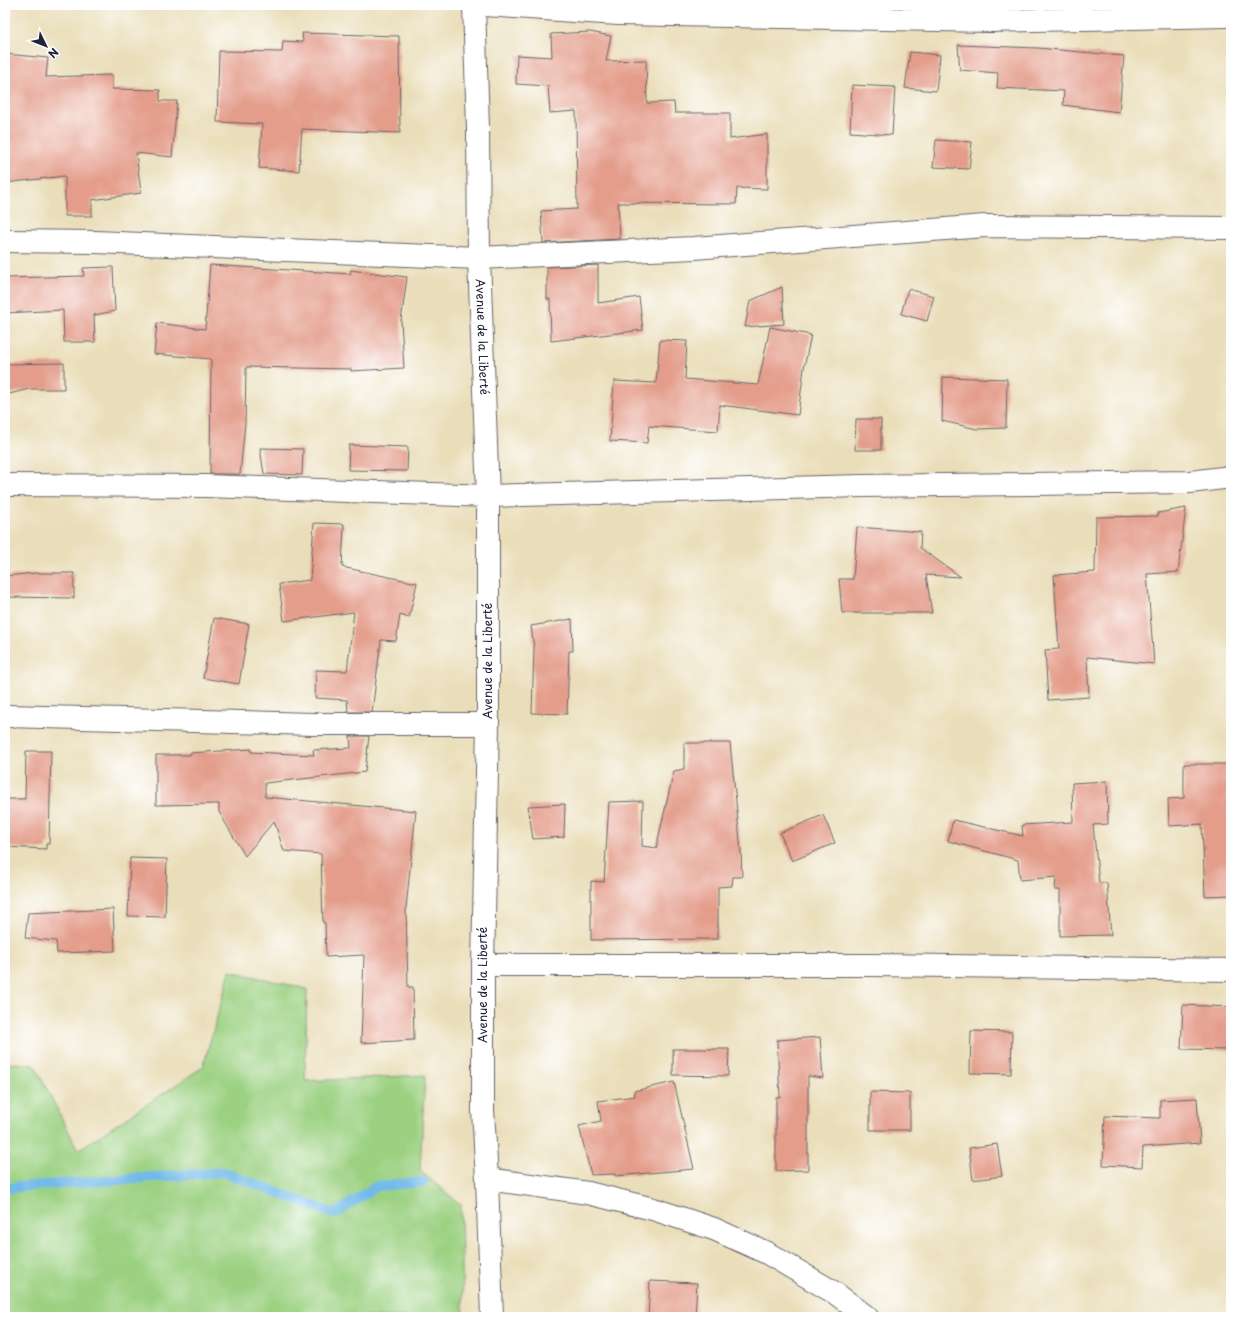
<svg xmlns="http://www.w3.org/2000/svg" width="1236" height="1322" viewBox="0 0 1236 1322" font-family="'Playpen Sans',sans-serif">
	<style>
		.green { fill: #9cd182; stroke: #5f7a5e }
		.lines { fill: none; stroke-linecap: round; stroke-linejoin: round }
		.stream { stroke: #70b9e9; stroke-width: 10 }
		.building { fill: #e49d8b }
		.street-casing { stroke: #686467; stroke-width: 24 }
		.secondary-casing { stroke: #686467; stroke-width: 24 }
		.street { stroke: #fff; stroke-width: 22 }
		.secondary { stroke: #fff; stroke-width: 22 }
		.labels { text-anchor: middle; stroke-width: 3.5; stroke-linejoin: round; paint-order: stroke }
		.street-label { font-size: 12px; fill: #22223b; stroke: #fff }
	</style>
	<rect width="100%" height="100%" fill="#fff"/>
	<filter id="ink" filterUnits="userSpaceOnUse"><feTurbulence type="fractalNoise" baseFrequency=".025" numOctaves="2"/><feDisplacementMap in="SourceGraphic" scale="8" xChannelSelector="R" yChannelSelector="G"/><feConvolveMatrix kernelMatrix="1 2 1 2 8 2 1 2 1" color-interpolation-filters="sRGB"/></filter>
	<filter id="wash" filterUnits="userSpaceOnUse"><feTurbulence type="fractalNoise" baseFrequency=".012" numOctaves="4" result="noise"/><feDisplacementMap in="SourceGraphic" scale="16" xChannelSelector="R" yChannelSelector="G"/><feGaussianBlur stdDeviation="0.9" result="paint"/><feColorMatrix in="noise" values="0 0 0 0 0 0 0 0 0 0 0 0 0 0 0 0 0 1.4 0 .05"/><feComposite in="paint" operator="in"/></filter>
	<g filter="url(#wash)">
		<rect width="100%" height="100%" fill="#eadeba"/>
		<path class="green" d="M230,971L307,989L305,1081L425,1075L420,1171L461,1205L463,1317H5V1063L34,1064L78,1150L203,1067Z"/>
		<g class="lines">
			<path class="stream" d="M5,1189L18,1187L223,1172L335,1214L377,1186L423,1182"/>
		</g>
		<g id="blocks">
			<g class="building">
				<path d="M590,32L611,36L606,61L646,60L647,103L674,102L675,113H730V139L767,134V189L737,188L736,204L618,203L620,239L543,243L541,211L577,209L576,111L550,113L548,86L516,84L517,55L552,57L551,34Z"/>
				<path d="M302,33L399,36L400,133L302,129L299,171L259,168L262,124L217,122L219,51L282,52L283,41L303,42Z"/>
				<path d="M958,45L1038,48L1124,56L1119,112L1063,105L1064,91L997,88L998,73L960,70Z"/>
				<path d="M910,52L940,55L936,91L905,88Z"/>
				<path d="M5,54L48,58L46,77L112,75V89L160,90V101H177L172,157L136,153L141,193L92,200V216H65V176L5,183Z"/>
				<path d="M852,85L895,87L892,135L850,132Z"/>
				<path d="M936,140L972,142L969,169L933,167Z"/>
				<path d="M210,265L351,274L350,270L407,277L401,321L404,368L351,371V369L246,367L245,424L240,474H210L211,359L154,354L157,323L205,329Z"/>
				<path d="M598,265V303L639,297L643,330L551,341L550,299H547V267Z"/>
				<path d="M113,267L115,311L94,315L95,342H64L63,310L5,313V278L84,276L83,268Z"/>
				<path d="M782,287L784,324L745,327L750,301Z"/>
				<path d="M908,289L934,296L927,321L901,314Z"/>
				<path d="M770,327L811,335L804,368L798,415L720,405L718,431L649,426L647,443L610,441L614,381L656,383L660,340L687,341L685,379L758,385Z"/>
				<path d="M64,363V389H29L5,395V364Z"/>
				<path d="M943,377L1007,379L1006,428L977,429L942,421Z"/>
				<path d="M856,419H881V450H855Z"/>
				<path d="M349,445L408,447L407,471L348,470Z"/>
				<path d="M260,448L303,449L302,475L264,474Z"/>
				<path d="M1186,508L1178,572L1147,574L1154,664L1087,657L1089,697L1048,700L1045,650L1059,649L1054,575L1095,572L1096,517L1158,516V513Z"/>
				<path d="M314,523L344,524L342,567L417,583L409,618L400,615L396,641L381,640L372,712H348L347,700L315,698L316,670L347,671L354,612L284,621L279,584L310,580Z"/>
				<path d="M857,527L921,532L920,548L961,577L926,575L932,613H842L839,579H853Z"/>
				<path d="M36,573H74V598L5,597V576Z"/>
				<path d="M214,618L249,624L239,684L203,678Z"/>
				<path d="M572,619L573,651H569L567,714L532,713L534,648L531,626Z"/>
				<path d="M350,736H369L365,772L265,783V797L416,811L406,908L408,987H413L414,1040L361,1043L364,955L326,957L325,923H323L321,854L284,851L274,821L245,856L219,812V804L156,805V755H190V753L251,749V752L314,755L313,750L351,748Z"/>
				<path d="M684,743H730L741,851L742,877H733L732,886L718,887V939L591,940V881L604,882L609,802L643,801L642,846L656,848L674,771L684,769Z"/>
				<path d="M26,751H51L49,844H46V849L5,847V799H25Z"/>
				<path d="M1184,764H1231V895L1205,896L1202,824L1169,826L1168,799L1184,798Z"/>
				<path d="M1107,781L1108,824L1093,825L1099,883H1107L1111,935L1060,936V890H1055L1056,877L1020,880L1018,860L948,841L953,820L1023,836L1022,825L1073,822L1072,783Z"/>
				<path d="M565,804L564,837L533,839L528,806Z"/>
				<path d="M823,815L835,843L792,861L780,833Z"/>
				<path d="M130,858L167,859L165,917L128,916Z"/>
				<path d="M113,909L115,951L57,953L56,941L25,938L28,913Z"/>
				<path d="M1183,1005L1231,1007V1050L1181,1049Z"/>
				<path d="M971,1031L1012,1032L1011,1074L970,1073Z"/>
				<path d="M820,1037L823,1078L808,1076V1170L776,1171V1097H780L777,1040Z"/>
				<path d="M673,1049H729L728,1076L673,1075Z"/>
				<path d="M674,1082L694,1169L615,1176V1174L591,1175L579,1126L601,1121L598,1101L635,1096L634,1091Z"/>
				<path d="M870,1092L910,1093V1130H870Z"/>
				<path d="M1197,1098L1200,1143L1143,1147L1142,1167L1103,1165L1105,1116L1160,1118V1100Z"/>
				<path d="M997,1144L1002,1176L973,1180L969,1148Z"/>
				<path d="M650,1281L697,1283L695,1317H648Z"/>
			</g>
		</g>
	</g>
	<g filter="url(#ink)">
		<use href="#blocks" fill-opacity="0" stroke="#686467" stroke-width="1"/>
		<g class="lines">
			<defs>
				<g id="street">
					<path d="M484,5L618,14L990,21L1226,16"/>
					<path d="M5,241L95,242L479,258L694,248L985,226L1231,228"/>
					<path d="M5,485L206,486L488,496L862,486L1190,482L1231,477"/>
					<path d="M5,716L314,724H488"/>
					<path d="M483,965H875L1231,970"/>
					<path d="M487,1179L588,1193L653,1209L714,1229L767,1253L835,1293L867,1317"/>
				</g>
				<g id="secondary">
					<path id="s1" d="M474,5L478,128L479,258L488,496V724L483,965V1110L487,1179L492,1317"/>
				</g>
			</defs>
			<use href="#street" class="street-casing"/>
			<use href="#secondary" class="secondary-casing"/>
			<use href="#street" class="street"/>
			<use href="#secondary" class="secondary"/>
		</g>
	</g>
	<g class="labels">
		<g class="street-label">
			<text dy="4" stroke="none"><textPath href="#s1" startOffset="332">Avenue de la Liberté</textPath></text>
			<text transform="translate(488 661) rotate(-90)" y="4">Avenue de la Liberté</text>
			<text transform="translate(483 985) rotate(-90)" y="4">Avenue de la Liberté</text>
		</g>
	</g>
	<rect width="1236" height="1322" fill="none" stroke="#fff" stroke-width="20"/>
	<g transform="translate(46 46) rotate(133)" stroke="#ffffff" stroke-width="3" paint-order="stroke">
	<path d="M0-3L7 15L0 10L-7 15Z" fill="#22223b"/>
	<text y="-6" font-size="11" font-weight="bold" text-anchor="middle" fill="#22223b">N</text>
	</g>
</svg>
